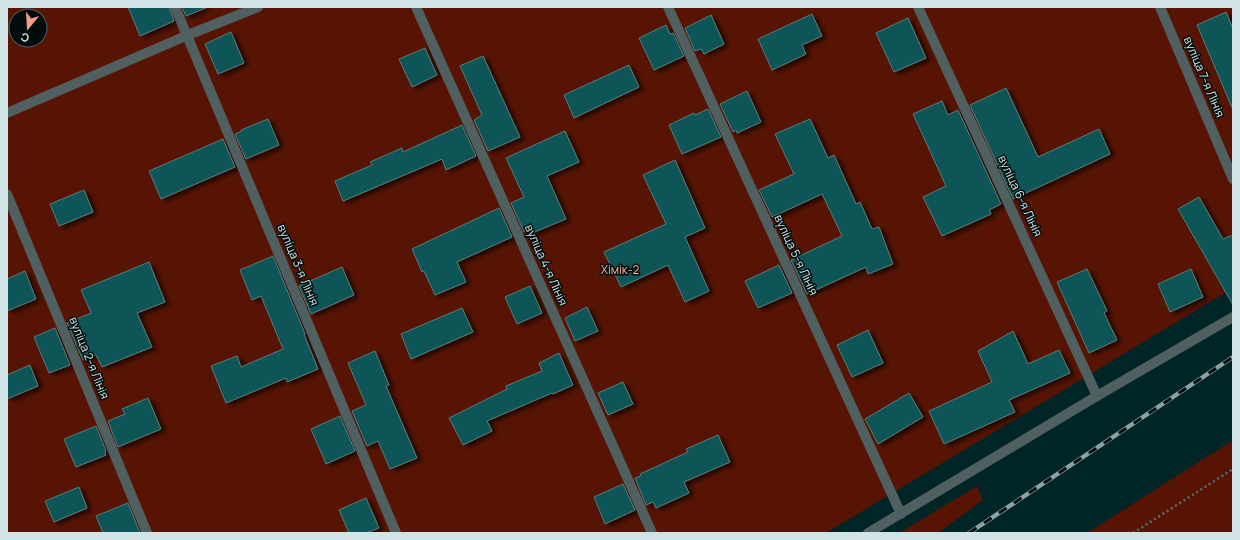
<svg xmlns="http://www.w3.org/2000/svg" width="1240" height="540" viewBox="0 0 1240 540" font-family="Manrope,sans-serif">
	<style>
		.green { fill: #571403; fill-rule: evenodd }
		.building { fill: #0f5456; stroke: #567d7e; filter: url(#shadow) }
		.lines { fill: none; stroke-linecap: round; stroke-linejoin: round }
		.path { stroke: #547273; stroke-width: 2.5; stroke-dasharray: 2 3; stroke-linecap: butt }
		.street { stroke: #506060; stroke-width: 10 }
		.rail-casing { stroke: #89a2a3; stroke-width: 4.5 }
		.rail { stroke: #010c0c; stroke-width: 3; stroke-dasharray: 9; stroke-linecap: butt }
		.labels { text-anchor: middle; stroke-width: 3; stroke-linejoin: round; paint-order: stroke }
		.street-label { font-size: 12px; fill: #d0e4e5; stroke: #010c0c }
		.park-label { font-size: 12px; fill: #fbb8a6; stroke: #010c0c }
	</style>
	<defs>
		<filter id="shadow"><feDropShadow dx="4.5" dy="2.5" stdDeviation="2" flood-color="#0009"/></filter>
	</defs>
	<rect width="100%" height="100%" fill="#002526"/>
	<g class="green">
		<path d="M7,7H1233V288L826,533H7ZM16,16H40V40H16Z"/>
		<path d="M1233,440V533H1087Z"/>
		<path d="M977,486L983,500L938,533H899Z"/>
	</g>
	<g class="building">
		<path d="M128,7H169L174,21L140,36Z"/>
		<path d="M182,7H208L186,16Z"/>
		<path d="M1226,12L1233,29V110L1197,25Z"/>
		<path d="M812,14L822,36L802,45L806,54L772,70L758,39Z"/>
		<path d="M711,15L724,44L704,54L701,49L695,51L685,28Z"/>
		<path d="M908,18L926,58L894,72L876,33Z"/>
		<path d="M666,25L670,34L673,33L684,56L654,70L639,38Z"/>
		<path d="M231,32L244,63L218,74L205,44Z"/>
		<path d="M425,48L437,75L412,87L399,59Z"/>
		<path d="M483,56L520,137L488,151L474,120L482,115L460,66Z"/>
		<path d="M629,65L639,87L574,118L564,95Z"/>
		<path d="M1006,88L1038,157L1099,129L1110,154L1013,199L970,105Z"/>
		<path d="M747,91L761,122L737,133L736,130L733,132L720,104Z"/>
		<path d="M942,101L948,115L958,110L1001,204L989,210L991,214L942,236L923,197L946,186L913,114Z"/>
		<path d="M708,109L721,137L682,154L669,125L694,113L695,115Z"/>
		<path d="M268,119L279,145L246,159L235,134L242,131L241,130Z"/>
		<path d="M810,119L828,158L834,155L856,204L860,202L872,229L879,227L893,264L868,274L866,267L807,294L791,260L842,236L822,194L772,217L759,190L794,174L775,134Z"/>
		<path d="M462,125L476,156L446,170L442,159L343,201L335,181L372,165L370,162L402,148L403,152Z"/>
		<path d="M565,131L579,162L547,176L566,219L532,233L530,229L524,232L511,203L524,197L506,158Z"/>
		<path d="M223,139L235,167L161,199L149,171Z"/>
		<path d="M675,160L705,228L685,237L709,291L685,302L668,265L621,287L604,252L666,224L643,175Z"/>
		<path d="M84,190L93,212L59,226L50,204Z"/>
		<path d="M1199,197L1223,239L1233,235V305L1178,209Z"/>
		<path d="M499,208L512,237L457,262L466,282L435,295L424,271L422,272L412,249Z"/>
		<path d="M273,256L305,334H304L318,369L287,382L286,378L226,403L211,366L237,356L241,367L283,349L261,296L252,300L240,270Z"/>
		<path d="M149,262L165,302L137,313L152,347L102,367L96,355L83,360L67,323L91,313L81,290Z"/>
		<path d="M779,265L792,293L758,308L745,281Z"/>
		<path d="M342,267L354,295L311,314L299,286Z"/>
		<path d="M1087,269L1107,311L1104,313L1117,340L1089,353L1057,282Z"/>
		<path d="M1191,269L1203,297L1170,312L1158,284Z"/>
		<path d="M25,271L36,299L7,311V279Z"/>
		<path d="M530,286L542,313L517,324L505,297Z"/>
		<path d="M587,307L598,331L575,341L565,318Z"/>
		<path d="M462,308L473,332L411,359L401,334Z"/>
		<path d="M55,328L70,365L49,373L34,337Z"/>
		<path d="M868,330L883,363L852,377L837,345Z"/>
		<path d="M1013,331L1028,364L1059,350L1070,373L1009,400L1015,412L944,444L929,411L992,382L978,351Z"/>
		<path d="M375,351L389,385L386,386L417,458L390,469L378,441L367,446L352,411L366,405L348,363Z"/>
		<path d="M559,353L573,385L553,394L552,393L487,421L492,431L463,445L449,418L507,389L506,386L542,371L539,363Z"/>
		<path d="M30,365L38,386L7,399V375Z"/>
		<path d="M623,382L633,404L608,415L598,393Z"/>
		<path d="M909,393L923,417L878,444L865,419Z"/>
		<path d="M148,398L161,429L118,447L108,421L125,414L122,409Z"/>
		<path d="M340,416L355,451L326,464L311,429Z"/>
		<path d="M96,426L106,451L105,452L106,455L76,467L64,439Z"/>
		<path d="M718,435L730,462L684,482L689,493L656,508L653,502L646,505L635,478L641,476L640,474L688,452L686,449Z"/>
		<path d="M623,484L635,510L605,524L594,497Z"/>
		<path d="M79,487L87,508L54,522L45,501Z"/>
		<path d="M366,498L379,528L366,533H349L339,510Z"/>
		<path d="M128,503L140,533H103L96,516Z"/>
	</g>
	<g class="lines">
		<path class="path" d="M1133,533L1233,469"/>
		<g class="street">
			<path d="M175,7L396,533"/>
			<path d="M416,7L652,533"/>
			<path d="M668,7L901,514"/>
			<path d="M918,7L1097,396"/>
			<path d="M1160,7L1233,179"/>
			<path d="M7,113L188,35L258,7"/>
			<path d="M7,194L147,533"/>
			<path d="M868,533L1097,396L1233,317"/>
		</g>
		<defs>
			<path id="rail" d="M969,533L1233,357"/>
		</defs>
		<use href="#rail" class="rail-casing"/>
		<use href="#rail" class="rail"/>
	</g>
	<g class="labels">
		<g class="street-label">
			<text transform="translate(1204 77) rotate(67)" y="4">вуліца 7-я Лінія</text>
			<text transform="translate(1020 196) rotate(65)" y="4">вуліца 6-я Лінія</text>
			<text transform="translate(796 255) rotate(65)" y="4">вуліца 5-я Лінія</text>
			<text transform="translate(298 265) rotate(67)" y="4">вуліца 3-я Лінія</text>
			<text transform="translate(546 265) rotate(66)" y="4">вуліца 4-я Лінія</text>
			<text transform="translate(89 358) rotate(68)" y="4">вуліца 2-я Лінія</text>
		</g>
		<g class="park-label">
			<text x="620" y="274">Хімік-2</text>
		</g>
	</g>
	<rect width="1240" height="540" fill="none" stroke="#d0e4e5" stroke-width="16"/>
	<g transform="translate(28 28) rotate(198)"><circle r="19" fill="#010c0c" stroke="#546263"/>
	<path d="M0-3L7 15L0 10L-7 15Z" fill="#f49e87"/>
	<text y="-6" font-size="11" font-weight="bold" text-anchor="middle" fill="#d0e4e5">С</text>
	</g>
</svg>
